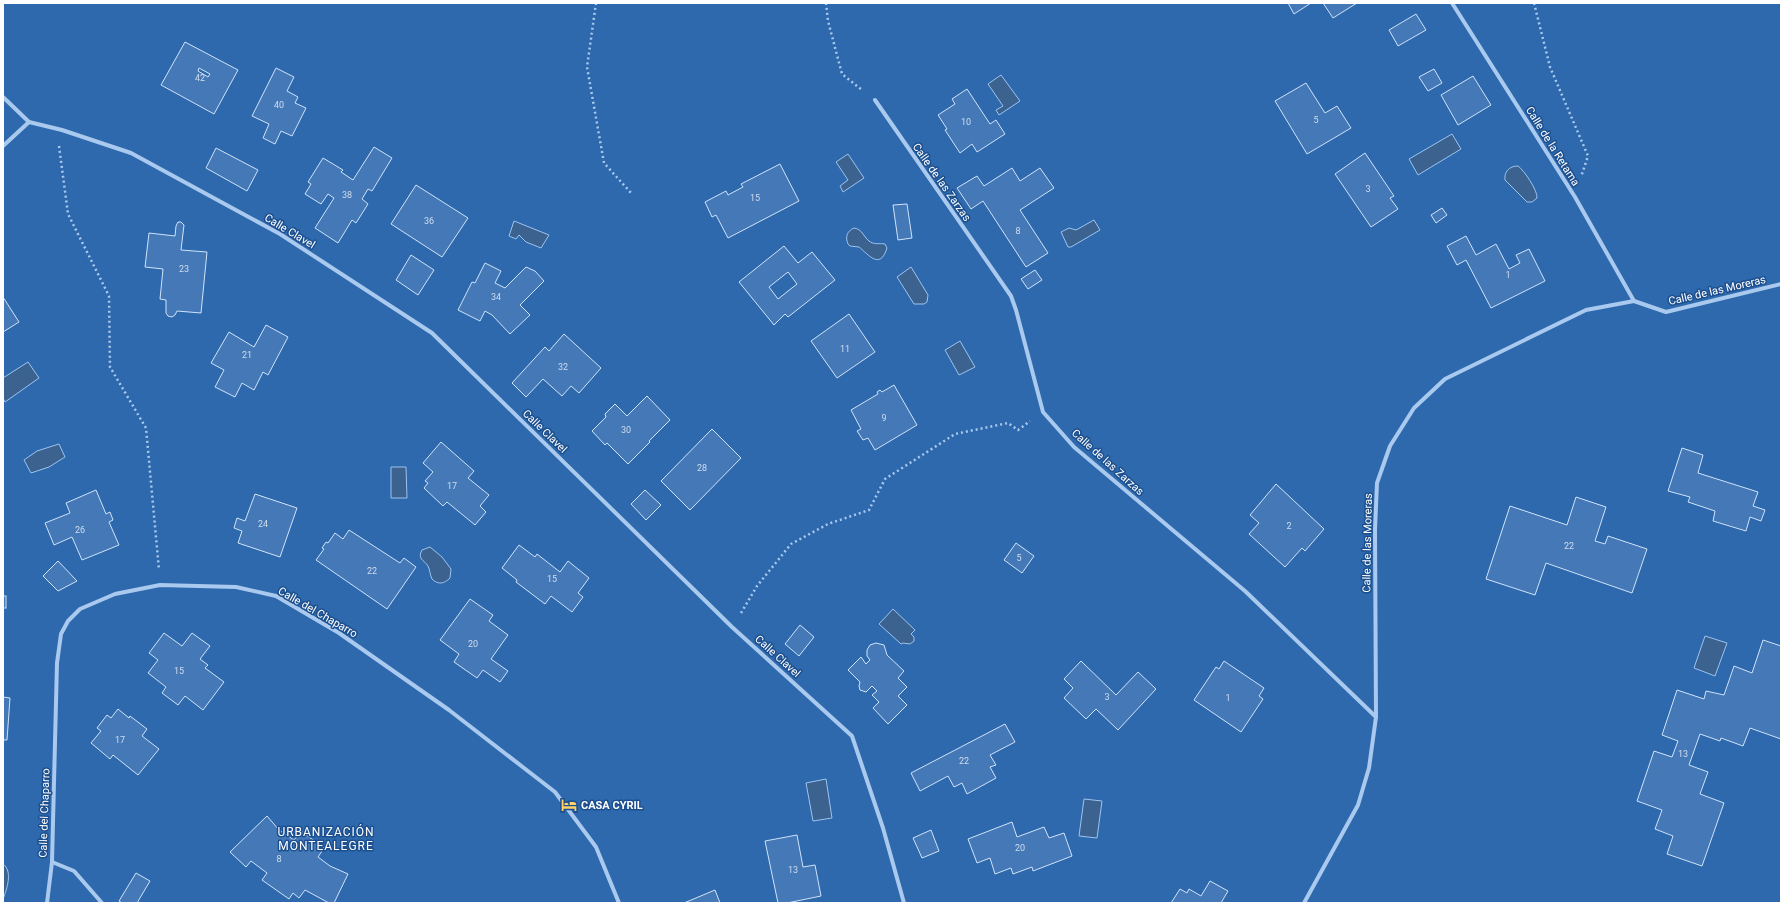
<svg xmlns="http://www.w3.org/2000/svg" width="1784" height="906" viewBox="0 0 1784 906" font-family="Roboto,sans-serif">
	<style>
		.green { fill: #2e69ad }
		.water { fill: #3c6290; stroke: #9cc4f0 }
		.building { fill: #4478b7; stroke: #cfe3fa; fill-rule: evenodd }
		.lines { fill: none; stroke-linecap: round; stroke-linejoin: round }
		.path { stroke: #a9c9ee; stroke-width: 2.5; stroke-dasharray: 2 3; stroke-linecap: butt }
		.street { stroke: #a9c9ee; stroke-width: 4 }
		.labels { text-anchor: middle; stroke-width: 3; stroke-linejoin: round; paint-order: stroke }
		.number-label { font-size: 9px; fill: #d0dded }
		.street-label { font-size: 11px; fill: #fff; stroke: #1b4f8f }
		.poi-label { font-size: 11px; font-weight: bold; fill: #fff; stroke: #1b4f8f; text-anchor: start }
		.neighbourhood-label { font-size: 12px; letter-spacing: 1px; fill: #fff; stroke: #1b4f8f }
	</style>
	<rect width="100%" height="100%" fill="#1b4f8f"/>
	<rect class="green" x="3" y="3" width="1778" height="900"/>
	<g class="water">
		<path d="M1001,75L1020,101L999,115L996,110L1003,106L988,84Z"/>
		<path d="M1452,134L1461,149L1418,175L1409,159Z"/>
		<path d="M848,154L864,178L843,192L840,186L848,180L836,162Z"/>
		<path d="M1518,166C1524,170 1538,191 1537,198L1532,202H1527L1505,180C1504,172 1509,166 1518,166Z"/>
		<path d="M1094,220L1100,230L1071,247H1068L1061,232L1069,228L1076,230Z"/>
		<path d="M514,221L549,235L541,248L526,242L519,235L516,239L509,236Z"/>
		<path d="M854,228C862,229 863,236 869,241C874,245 879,243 885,244L887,248C880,271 868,254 859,247L850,246L848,244C845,237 847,231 854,228Z"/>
		<path d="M911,267L928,295L927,302L924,304H914L897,277Z"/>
		<path d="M960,341L975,367L959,375L945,350Z"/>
		<path d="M28,362L39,378L5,402L3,398V378Z"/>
		<path d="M59,444L65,457L49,467L31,473L24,460L37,451Z"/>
		<path d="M391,467H406L407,498H391Z"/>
		<path d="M430,547L442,557L451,569L450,578C444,584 438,585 432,579C430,575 430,570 428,566C424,560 417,559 422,550Z"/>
		<path d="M893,609L915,630L911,634L914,637V641L910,644L903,643L901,644L879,624Z"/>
		<path d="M1705,636L1727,643L1715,676L1694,668Z"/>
		<path d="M826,779L832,818L813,821L806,783Z"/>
		<path d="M1084,799L1102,801L1097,838L1079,836Z"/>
		<path d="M3,864C13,871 7,889 3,899Z"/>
	</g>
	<g class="building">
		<path d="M1288,3H1311L1294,14Z"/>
		<path d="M1323,3H1357L1333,18Z"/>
		<path d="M1416,14L1426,30L1398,46L1389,30Z"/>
		<path d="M185,42L238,70L214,114L161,85ZM199,68L210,74L208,77L198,71Z"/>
		<path d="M276,68L294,77L287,91L298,97L295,103L306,108L292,136L281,131L275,144L263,138L269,124L252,116Z"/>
		<path d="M1434,69L1442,83L1428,91L1419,77Z"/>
		<path d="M1473,76L1491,105L1458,125L1441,95Z"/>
		<path d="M1306,83L1325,113L1337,106L1351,128L1307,154L1275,101Z"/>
		<path d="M967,89L990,124L996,120L1005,134L977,152L972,144L960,153L945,130L947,129L938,115L955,104L952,99Z"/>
		<path d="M374,147L392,158L372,191L368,189L362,199L368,204L356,223L352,220L338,243L315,228L334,198L328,194L321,204L305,194L311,184L308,182L323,158L343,170L341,172L353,180Z"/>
		<path d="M216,148L258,170L247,191L206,168Z"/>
		<path d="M1365,153L1394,196L1390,198L1398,209L1371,227L1335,174Z"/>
		<path d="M780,164L799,201L728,238L716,215L712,217L705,202L726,191L728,195L743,187L741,184Z"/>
		<path d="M1012,168L1020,181L1040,168L1054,188L1020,210L1048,253L1026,267L983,201L971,209L957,188L977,176L984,186Z"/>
		<path d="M416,185L468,218L442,257L391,224Z"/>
		<path d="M907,204L912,238L898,240L893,205Z"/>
		<path d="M1442,208L1447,215L1436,223L1431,215Z"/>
		<path d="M178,222H181L184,225L181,250L207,252L201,313L177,311L175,315L172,317L168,316L166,313V300L160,299L163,269L145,267L149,233L175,236L176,226Z"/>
		<path d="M1466,236L1476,255L1496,244L1509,269L1520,263L1516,255L1529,249L1545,281L1491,308L1466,260L1457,265L1447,246Z"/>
		<path d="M784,246L798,263L812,252L835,280L788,317L785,314L774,325L739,282ZM788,272L797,284L778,299L769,287Z"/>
		<path d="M411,255L434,270L418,295L396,280Z"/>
		<path d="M485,263L501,271L495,283L505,288L526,267L535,271L544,281L520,305L530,315L510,334L492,315L485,311L480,321L458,310L472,282L475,283Z"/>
		<path d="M1035,270L1042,280L1028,289L1021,279Z"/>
		<path d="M3,297L19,322L3,332Z"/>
		<path d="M849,314L875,352L837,378L811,341Z"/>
		<path d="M266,325L288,337L268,375L263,372L254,390L242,383L235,397L215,387L224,370L211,363L229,332L254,347Z"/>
		<path d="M564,334L601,368L579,393L571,386L562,396L543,379L526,397L512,383L545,347L549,351Z"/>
		<path d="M894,385L917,425L875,450L868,438L863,440L857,431L861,429L851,410L878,394L877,392L880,390L882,392Z"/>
		<path d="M647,396L670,420L649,441L650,442L628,464L607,443L605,445L592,431L606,417L605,414L615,404L627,416Z"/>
		<path d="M712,429L741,458L690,510L661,481Z"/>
		<path d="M441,442L474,471L468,478L489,495L480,506L486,512L475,525L447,502L443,506L424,488L428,483L425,481L433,472L423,463Z"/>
		<path d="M1682,448L1703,455L1698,473L1758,492L1753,506L1765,510L1761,521L1750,517L1746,531L1713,521L1715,511L1688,502L1690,497L1668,491Z"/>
		<path d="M1276,484L1324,529L1305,551L1302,548L1285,567L1249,534L1259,523L1250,515Z"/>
		<path d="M96,490L106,514L110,512L113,520L109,522L119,545L82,560L72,537L54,545L45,523L70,513L66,503Z"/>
		<path d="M645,490L661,505L646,520L631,504Z"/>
		<path d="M255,494L297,508L280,557L238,543L242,531L234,528L237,518L245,521Z"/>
		<path d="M1576,497L1606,507L1595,541L1605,544L1608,536L1647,549L1632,593L1546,563L1535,595L1486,579L1510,506L1567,525Z"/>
		<path d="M349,530L400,563L404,558L416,567L387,609L316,560L324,549L322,548L326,542L328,543L335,533L343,539Z"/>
		<path d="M1016,543L1034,556L1022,573L1004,560Z"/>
		<path d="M519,545L535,557L537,554L560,572L568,561L589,578L578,593L583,597L572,612L551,596L545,604L516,582L517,580L502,568Z"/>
		<path d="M58,561L77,581L58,591L43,576Z"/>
		<rect x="3" y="596" width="3" height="12"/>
		<path d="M470,599L493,615L489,621L508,635L491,659L508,671L500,682L483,670L477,678L454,662L459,654L440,640Z"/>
		<path d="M800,625L814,637L799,656L785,644Z"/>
		<path d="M164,633L182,646L192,633L210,646L200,659L208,665L205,668L224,682L203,710L185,696L178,705L162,693L166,687L148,673L158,660L149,653Z"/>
		<path d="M1763,640L1781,646V739L1750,728L1743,746L1721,738L1720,741L1700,734L1689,765L1708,772L1700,794L1724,803L1702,866L1667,854L1673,836L1655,829L1662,810L1637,801L1654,751L1672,757L1678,741L1662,735L1677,690L1704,699L1706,691L1724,695L1734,666L1752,673Z"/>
		<path d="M876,643L884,645L887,655L904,671L898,678L907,687L898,696L907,705L888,724L873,708L879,702L872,695L877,691L872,686L866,692L860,690L859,686L860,682L848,670L861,657L866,664L870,660L867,656V650L870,645Z"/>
		<path d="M1081,661L1116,695L1138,672L1156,689L1118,730L1096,709L1086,719L1064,698L1073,688L1064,679Z"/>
		<path d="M1224,661L1264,688L1259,696L1263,699L1241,732L1194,700L1216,667L1219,669Z"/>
		<path d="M3,697L10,698L7,740H3Z"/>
		<path d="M118,709L129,718L130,716L147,729L142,736L159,749L138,775L113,755L110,759L91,743L101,731L97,728L107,715L111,718Z"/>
		<path d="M1005,724L1015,742L990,755L996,765L990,767L996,778L967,794L962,783L954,787L948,776L920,791L911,773Z"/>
		<path d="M267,816L279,830L294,840L301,831L324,848L318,857L330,866L348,874L334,903H329L305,890L299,898L293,893L289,899L262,880L267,873L251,861L246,867L230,852Z"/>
		<path d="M1012,822L1017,837L1044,827L1049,838L1064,833L1072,856L1033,871L1032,867L1013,874L1011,868L995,874L990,858L977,863L968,839Z"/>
		<path d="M931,830L939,851L922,858L913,838Z"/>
		<path d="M797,835L803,867L815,865L821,896L787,903H778L765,841Z"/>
		<path d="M136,873L150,881L137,903H122L119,901Z"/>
		<path d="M1210,881L1228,891L1221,903H1171L1180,889L1187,893L1189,889L1201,896Z"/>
		<path d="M715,890L720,903H684Z"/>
	</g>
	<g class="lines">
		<g class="path">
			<path d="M596,3L587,67L604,163L632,194"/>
			<path d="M826,3L828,21L842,74L862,90"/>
			<path d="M1534,3L1550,67L1588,156L1581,177"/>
			<path d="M59,146L68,214L109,296L110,367L146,428L159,570"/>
			<path d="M741,613L757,586L791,544L828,524L869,510L885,479L955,434L1008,423L1018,430L1030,421"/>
		</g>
		<g class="street">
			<path d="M1452,3L1575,197L1634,301"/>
			<path d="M3,97L29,122"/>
			<path d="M875,100L1011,296L1016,310L1043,412L1074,447L1245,591L1376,717"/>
			<path d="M3,146L29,122L62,130L131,153L280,234L432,333L732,627L852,736L883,828L904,903"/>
			<path d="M52,862L74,871L102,903"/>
			<path d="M47,903L52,862L57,663L61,634L68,621L80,609L115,594L160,585L236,587L276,596L339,633L449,710L555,792L596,847L619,903"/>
			<path d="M1304,903L1358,805L1369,768L1376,717L1375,530L1377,483L1390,446L1414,408L1445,379L1586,310L1634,301L1666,312L1781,284"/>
		</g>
	</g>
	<defs>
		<symbol id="hotel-bare" viewBox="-9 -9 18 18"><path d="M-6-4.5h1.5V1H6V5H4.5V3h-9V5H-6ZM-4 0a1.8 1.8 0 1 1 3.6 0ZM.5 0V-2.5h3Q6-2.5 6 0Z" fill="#ffd166" stroke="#1b4f8f" stroke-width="2.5" paint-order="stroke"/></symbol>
	</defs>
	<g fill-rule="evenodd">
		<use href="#hotel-bare" x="558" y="794" width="22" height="22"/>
	</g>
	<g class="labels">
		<g class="number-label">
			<text x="200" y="81">42</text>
			<text x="279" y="108">40</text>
			<text x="1316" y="123">5</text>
			<text x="966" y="125">10</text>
			<text x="1368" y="192">3</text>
			<text x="347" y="198">38</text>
			<text x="755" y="201">15</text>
			<text x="429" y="224">36</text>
			<text x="1018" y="234">8</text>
			<text x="184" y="272">23</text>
			<text x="1508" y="278">1</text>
			<text x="496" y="300">34</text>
			<text x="845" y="352">11</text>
			<text x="247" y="358">21</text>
			<text x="563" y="370">32</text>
			<text x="884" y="421">9</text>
			<text x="626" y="433">30</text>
			<text x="702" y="471">28</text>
			<text x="452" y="489">17</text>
			<text x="263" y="527">24</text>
			<text x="1289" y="529">2</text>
			<text x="80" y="533">26</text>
			<text x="1569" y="549">22</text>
			<text x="1019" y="561">5</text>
			<text x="372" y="574">22</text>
			<text x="552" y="582">15</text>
			<text x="473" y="647">20</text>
			<text x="179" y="674">15</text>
			<text x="1107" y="700">3</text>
			<text x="1228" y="701">1</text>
			<text x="120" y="743">17</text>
			<text x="1683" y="757">13</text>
			<text x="964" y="764">22</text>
			<text x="1020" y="851">20</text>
			<text x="279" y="862">8</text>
			<text x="793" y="873">13</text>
		</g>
		<g class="street-label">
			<text transform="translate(1553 146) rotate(58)" y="4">Calle de la Retama</text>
			<text transform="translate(942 182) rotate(55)" y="4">Calle de las Zarzas</text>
			<text transform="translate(290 231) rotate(31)" y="4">Calle Clavel</text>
			<text transform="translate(1717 290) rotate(-13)" y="4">Calle de las Moreras</text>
			<text transform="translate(545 431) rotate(44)" y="4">Calle Clavel</text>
			<text transform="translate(1108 462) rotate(42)" y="4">Calle de las Zarzas</text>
			<text transform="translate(1367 543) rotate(-89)" y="4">Calle de las Moreras</text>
			<text transform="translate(318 612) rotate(30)" y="4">Calle del Chaparro</text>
			<text transform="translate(778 656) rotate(42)" y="4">Calle Clavel</text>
			<text transform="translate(44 813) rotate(-88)" y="4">Calle del Chaparro</text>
		</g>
		<g class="poi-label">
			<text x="581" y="809">CASA CYRIL</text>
		</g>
		<g class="neighbourhood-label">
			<text x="326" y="836">URBANIZACIÓN<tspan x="326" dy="14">MONTEALEGRE</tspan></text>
		</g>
	</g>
	<rect width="1784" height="906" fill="none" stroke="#ffffff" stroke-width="8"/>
</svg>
